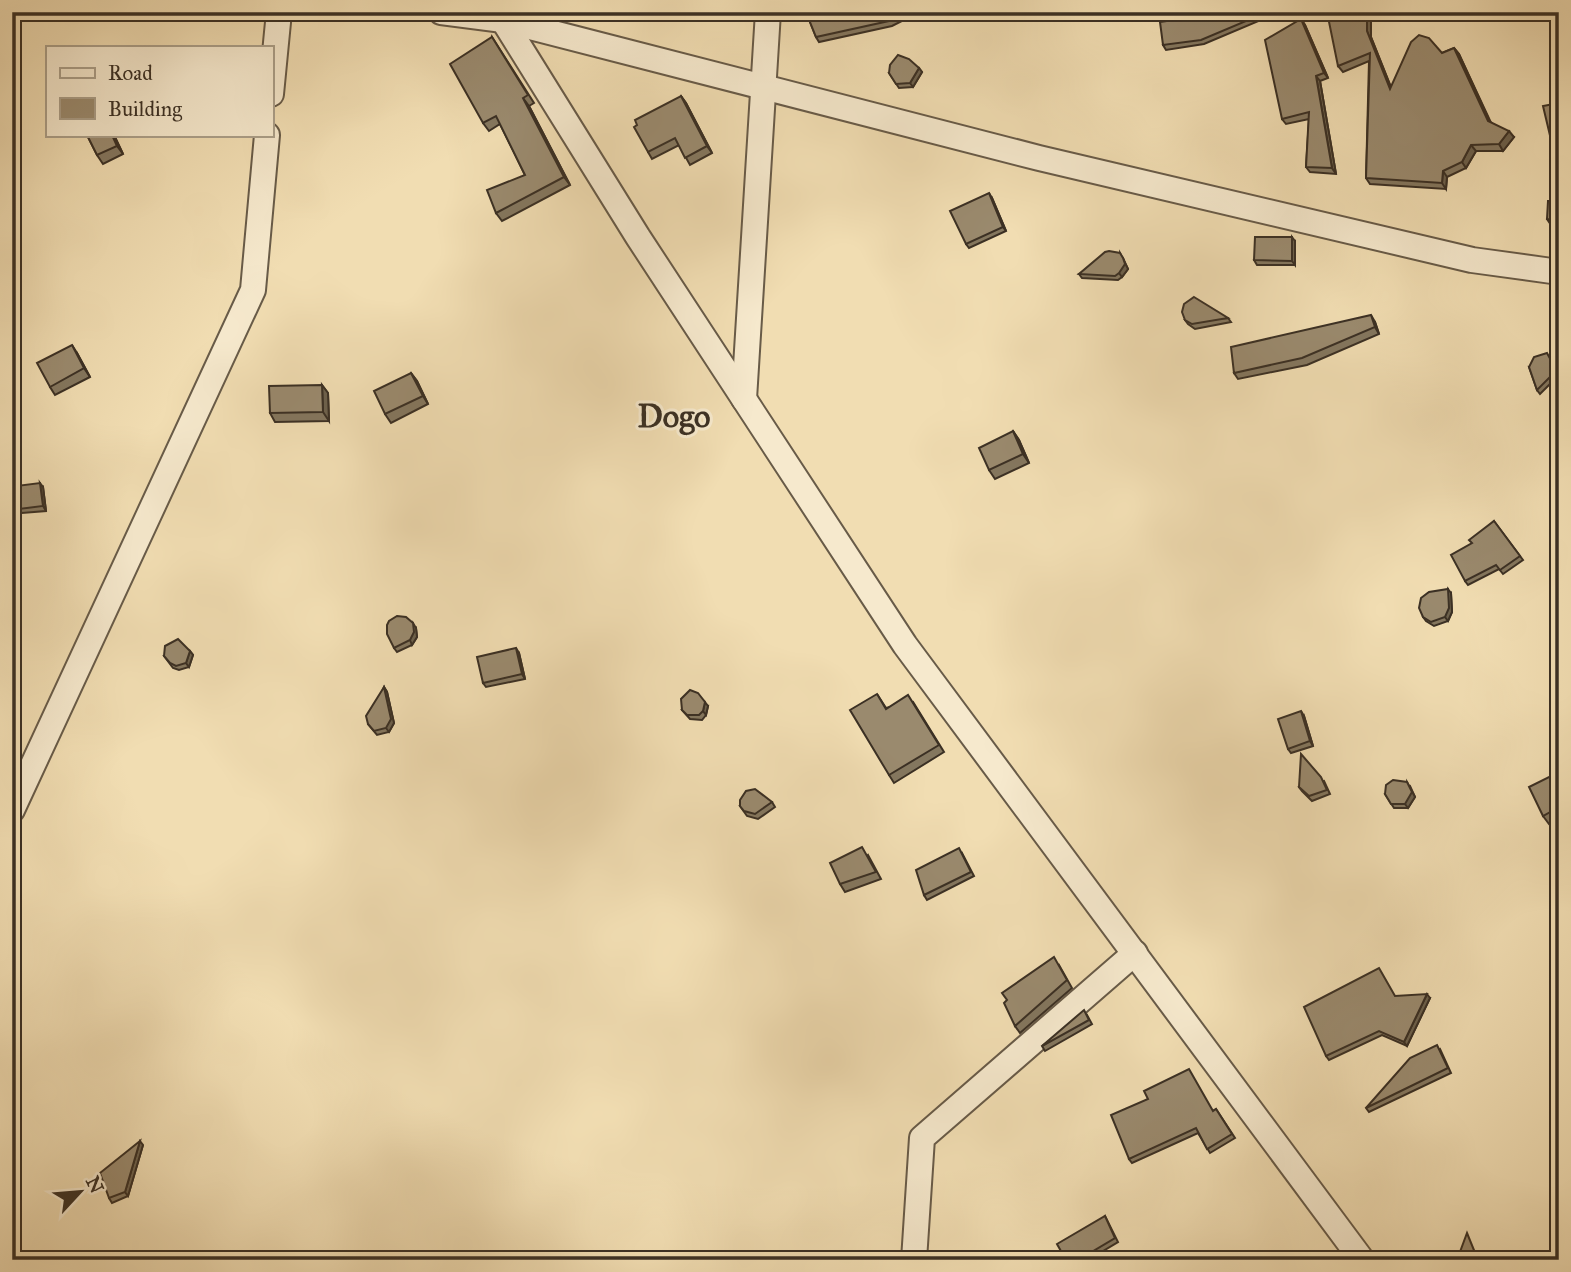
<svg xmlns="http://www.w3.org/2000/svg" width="1571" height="1272" viewBox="0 0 1571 1272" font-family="'IM FELL Great Primer',serif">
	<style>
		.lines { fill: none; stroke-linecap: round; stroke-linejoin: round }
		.street-casing { stroke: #685b48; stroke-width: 28 }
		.street { stroke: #f6e9cd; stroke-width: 24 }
		.wall { fill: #84775f; stroke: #3b3024; stroke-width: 2 }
		.shaded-wall { fill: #6c614d; stroke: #3b3024; stroke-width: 2 }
		.building { fill: #9a8a6e; stroke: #3b3024; stroke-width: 2 }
		.labels { text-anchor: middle; stroke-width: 6; stroke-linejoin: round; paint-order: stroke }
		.quarter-label { font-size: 32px; font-weight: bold; fill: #3b3024; stroke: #f6e9cd }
	</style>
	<rect width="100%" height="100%" fill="#f1ddb2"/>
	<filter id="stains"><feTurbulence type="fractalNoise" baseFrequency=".00286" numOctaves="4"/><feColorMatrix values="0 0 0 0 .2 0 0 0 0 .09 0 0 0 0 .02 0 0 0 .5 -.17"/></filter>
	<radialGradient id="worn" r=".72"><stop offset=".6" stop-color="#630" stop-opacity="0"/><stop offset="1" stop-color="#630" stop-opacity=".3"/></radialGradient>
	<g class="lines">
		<defs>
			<g id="street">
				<path d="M441,12L503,20L1039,158L1472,260L1559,272"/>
				<path d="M498,12L638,237L905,645L1362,1260"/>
				<path d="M271,94L279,12"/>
				<path d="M744,399L768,12"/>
				<path d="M12,810L253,290L267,135"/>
				<path d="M914,1260L922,1138L1135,953"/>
			</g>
		</defs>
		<use href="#street" class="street-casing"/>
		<use href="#street" class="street"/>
	</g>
	<g class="wall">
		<path d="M806,12H918V13L892,26L819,42L816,37Z"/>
		<path d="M1259,12L1261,20L1204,44L1166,50L1163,45Z"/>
		<path d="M1301,19L1305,25L1328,78L1320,81L1336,174L1310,172L1306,167L1309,119L1286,124L1282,119Z"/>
		<path d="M1371,21V37L1391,87L1442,53L1454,48L1459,54L1490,122L1514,137L1503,151H1476L1466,168L1447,177L1446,189L1370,184L1366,178L1369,61L1343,72L1338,66Z"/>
		<path d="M492,37L534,103L529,106L570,185L502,221L496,213L525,175L500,124L489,131L483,123Z"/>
		<path d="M919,68L922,72L913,87L899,88L889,73Z"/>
		<path d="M681,96L686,103L712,153L690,165L679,145L652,159L648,152Z"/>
		<path d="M1559,103V149H1555L1552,144Z"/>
		<path d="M87,135H114L123,154L103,164L97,155Z"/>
		<path d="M992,198L1006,231L969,248L966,244Z"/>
		<path d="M1559,201V226L1551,225L1547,219Z"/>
		<path d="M1295,241V265H1257L1254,260Z"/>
		<path d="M1123,258L1128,269L1122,277L1118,280L1082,278L1079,274Z"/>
		<path d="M1228,318L1231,322L1195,329L1188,324L1185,320Z"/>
		<path d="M1375,322L1379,334L1307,365L1238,379L1234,373Z"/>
		<path d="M77,353L90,377L55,395L50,387Z"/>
		<path d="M1529,367L1557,370L1556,378L1540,394L1537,390Z"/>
		<path d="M411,373L417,381L428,404L391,423L385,414Z"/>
		<path d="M322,385L328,393L329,421L275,422L270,413Z"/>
		<path d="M1013,431L1019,440L1029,463L995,479L989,470Z"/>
		<path d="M43,487L46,511L22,513L19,509Z"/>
		<path d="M1494,521L1523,560L1503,574L1499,569L1468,585L1465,581L1472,543Z"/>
		<path d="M1451,593L1452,612L1448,621L1434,626L1426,621L1423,617Z"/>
		<path d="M416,628L417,637L412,645L397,652L394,648Z"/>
		<path d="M190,651L193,655L189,667L179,670L173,668L164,656Z"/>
		<path d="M519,653L525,679L486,687L483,683Z"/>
		<path d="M384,687L387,692L394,723L389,732L377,735L368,724Z"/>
		<path d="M877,694L886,708L913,702L944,752L894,783L889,775Z"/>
		<path d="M708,706L706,715L702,720L690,719L682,710Z"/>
		<path d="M1304,716L1313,746L1291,753L1288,749Z"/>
		<path d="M1324,781L1330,794L1312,801L1302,791L1299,787Z"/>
		<path d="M1559,784V819L1549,824L1543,816Z"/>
		<path d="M1410,786L1415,797L1408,808H1394L1385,794Z"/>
		<path d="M772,802L775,807L758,819L747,816L740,806Z"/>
		<path d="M962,853L974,876L927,900L924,895Z"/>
		<path d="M868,855L881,879L845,892L840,884Z"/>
		<path d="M1059,965L1072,988L1020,1033L1015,1026Z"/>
		<path d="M1396,996L1430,998L1407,1046L1382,1035L1329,1060L1326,1056Z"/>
		<path d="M1087,1015L1092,1024L1045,1051L1042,1046Z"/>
		<path d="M1440,1049L1451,1073L1369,1112L1366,1108Z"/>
		<path d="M1216,1109L1235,1138L1210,1153L1198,1133L1132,1163L1129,1159Z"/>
		<path d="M143,1145L128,1196L112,1203L109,1198Z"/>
		<path d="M1105,1216L1118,1242L1088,1260H1066Z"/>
	</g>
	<g class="shaded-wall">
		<path d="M1365,12L1371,21V37L1394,95L1390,89L1367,31Z"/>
		<path d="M1301,19L1305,25L1328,78L1324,73Z"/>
		<path d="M1454,48L1459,54L1493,127L1488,121Z"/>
		<path d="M919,68L922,72L913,87L910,83Z"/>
		<path d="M1316,76L1320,81L1336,174L1332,168Z"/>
		<path d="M681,96L686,103L712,153L707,146Z"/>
		<path d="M523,98L529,106L570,185L564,177Z"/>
		<path d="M1509,131L1514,137L1503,151L1499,144Z"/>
		<path d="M112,135H114L123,154L117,146Z"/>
		<path d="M1471,145L1476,151L1466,168L1462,162Z"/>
		<path d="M1443,171L1447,177L1446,189L1442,183Z"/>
		<path d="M989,193L992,198L1006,231L1003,227Z"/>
		<path d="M1292,237L1295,241V265L1292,261Z"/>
		<path d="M1120,253L1128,269L1122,277L1119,273Z"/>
		<path d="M1371,315L1375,322L1379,334L1375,327Z"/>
		<path d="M72,345L77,353L90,377L84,368Z"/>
		<path d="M1550,357L1557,370L1556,378L1553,374Z"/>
		<path d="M411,373L417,381L428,404L423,396Z"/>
		<path d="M322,385L328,393L329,421L323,412Z"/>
		<path d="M1013,431L1019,440L1029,463L1023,454Z"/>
		<path d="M40,483L43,487L46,511L43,506Z"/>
		<path d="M1448,589L1451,593L1452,612L1448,621L1445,617Z"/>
		<path d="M413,623L416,628L417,637L412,645L410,640Z"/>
		<path d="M516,648L519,653L525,679L522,674Z"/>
		<path d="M190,651L193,655L189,667L186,663Z"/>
		<path d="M384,687L387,692L394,723L389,732L386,728Z"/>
		<path d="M705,702L708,706L706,715L703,711Z"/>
		<path d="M1301,711L1304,716L1313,746L1310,741Z"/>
		<path d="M1407,782L1415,797L1408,808L1405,804Z"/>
		<path d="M1427,994L1430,998L1407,1046L1404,1042Z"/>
		<path d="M140,1141L143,1145L128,1196L125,1192Z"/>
	</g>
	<g class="building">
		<path d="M806,12H908L889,21L816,37Z"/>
		<path d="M1227,12H1257L1258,16L1201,40L1163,45L1160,22Z"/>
		<path d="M1327,12H1365L1367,15V31L1390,89L1411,42L1419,35L1429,38L1442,53L1454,48L1488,121L1509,131L1499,144L1471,145L1462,162L1443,171L1442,183L1366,178L1370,53L1338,66Z"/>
		<path d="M1301,19L1324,73L1316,76L1332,168L1306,167L1309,112L1282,119L1265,40Z"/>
		<path d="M492,37L528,95L523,98L564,177L496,213L487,190L525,175L496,116L483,123L450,64Z"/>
		<path d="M898,55L909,59L919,68L910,83L896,84L889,73L890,65Z"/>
		<path d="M681,96L707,146L685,158L675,138L648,152L634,127L637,125L635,120Z"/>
		<path d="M1559,103V144H1552L1543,106Z"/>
		<path d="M87,135H112L117,146L97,155Z"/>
		<path d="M989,193L1003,227L966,244L950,211Z"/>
		<path d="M1548,201H1559V220L1547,219Z"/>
		<path d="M1255,237H1292V261L1254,260Z"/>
		<path d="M1109,251L1120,253L1123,258L1125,264L1119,273L1115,276L1079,274L1105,252Z"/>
		<path d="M1194,297L1228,318L1192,324L1185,320L1182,312L1184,304Z"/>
		<path d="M1371,315L1375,327L1302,358L1234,373L1231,347Z"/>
		<path d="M72,345L84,368L50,387L37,363Z"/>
		<path d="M1547,353L1554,366L1553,374L1537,390L1529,367L1534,357Z"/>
		<path d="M411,373L423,396L385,414L374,391Z"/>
		<path d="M322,385L323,412L270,413L269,386Z"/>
		<path d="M1013,431L1023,454L989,470L979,448Z"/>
		<path d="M40,483L43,506L19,509L16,486Z"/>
		<path d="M1494,521L1520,556L1500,570L1496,565L1465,581L1451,555L1472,543L1469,540Z"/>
		<path d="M1448,589L1449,608L1445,617L1431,622L1423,617L1419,608L1421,598L1429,592Z"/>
		<path d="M397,616L406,617L413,623L414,632L410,640L394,648L387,634V625L389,621Z"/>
		<path d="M178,639L190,651L186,663L176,666L170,663L164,656L165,646Z"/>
		<path d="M516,648L522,674L483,683L477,657Z"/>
		<path d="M384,687L391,719L386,728L374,731L368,724L366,716Z"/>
		<path d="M690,690L698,693L705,702L703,711L699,715H687L682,710L681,699Z"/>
		<path d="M877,694L886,709L908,695L939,745L889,775L850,710Z"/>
		<path d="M1301,711L1310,741L1288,749L1278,719Z"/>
		<path d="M1301,754L1321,777L1327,790L1309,796L1299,787Z"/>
		<path d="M1553,775L1559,787V807L1543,816L1529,787Z"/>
		<path d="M1393,780L1407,782L1412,792L1405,804H1391L1385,794L1386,785Z"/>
		<path d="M755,789L772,802L755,814L744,811L740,806V800L746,791Z"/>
		<path d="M862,847L876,872L840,884L830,863Z"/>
		<path d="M959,848L971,872L924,895L916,870Z"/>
		<path d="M1054,957L1067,980L1015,1026L1004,1003L1007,1000L1002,993Z"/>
		<path d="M1379,968L1395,996L1427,994L1404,1042L1379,1031L1326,1056L1304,1007Z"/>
		<path d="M1084,1010L1089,1020L1042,1046Z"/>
		<path d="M1437,1045L1448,1068L1366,1108L1410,1058Z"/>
		<path d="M1189,1069L1213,1111L1216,1109L1232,1134L1207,1149L1196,1128L1129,1159L1111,1115L1148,1099L1144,1091Z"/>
		<path d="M140,1141L125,1192L109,1198L100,1173Z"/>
		<path d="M1105,1216L1115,1238L1078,1260H1066L1057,1244Z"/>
		<path d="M1467,1233L1478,1260H1457Z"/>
	</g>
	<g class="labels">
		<g class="quarter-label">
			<text x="674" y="427">Dogo</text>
		</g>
	</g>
	<rect width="1571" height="1272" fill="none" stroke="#f1ddb2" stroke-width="42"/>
	<rect x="14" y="14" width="1543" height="1244" fill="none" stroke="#3b3024" stroke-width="3.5"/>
	<rect x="21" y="21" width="1529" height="1230" fill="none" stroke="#3b3024" stroke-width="2"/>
	<rect x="46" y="46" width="228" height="91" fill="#f6e9cd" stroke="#ab9f89" stroke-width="2"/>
	<rect x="60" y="68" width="35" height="10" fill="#f6e9cd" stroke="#ab9f89" stroke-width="2"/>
	<text x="108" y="80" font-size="21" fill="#3b3024">Road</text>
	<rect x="60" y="98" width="35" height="21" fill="#9a8a6e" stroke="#ab9f89" stroke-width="2"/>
	<text x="108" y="116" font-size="21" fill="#3b3024">Building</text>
	<g transform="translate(80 1192) rotate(64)" stroke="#f6e9cd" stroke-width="5" paint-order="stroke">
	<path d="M0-5L12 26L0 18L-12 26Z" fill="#3b3024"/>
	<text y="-10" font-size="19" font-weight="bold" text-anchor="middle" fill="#3b3024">N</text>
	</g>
	<rect width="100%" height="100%" filter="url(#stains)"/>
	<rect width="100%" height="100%" fill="url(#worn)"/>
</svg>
